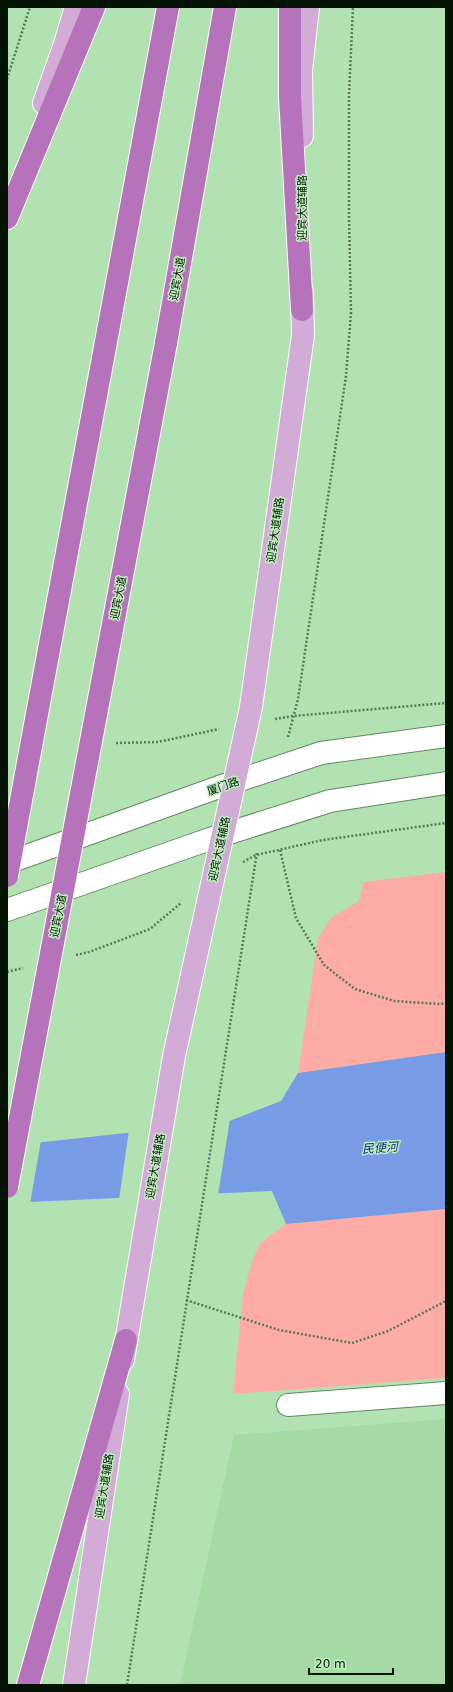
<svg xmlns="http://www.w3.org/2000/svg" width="453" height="1692" viewBox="0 0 453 1692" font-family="'DejaVu Sans','Noto Sans SC',sans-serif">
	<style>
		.built { fill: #a5daa4 }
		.green { fill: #fdaca6 }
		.water { fill: #789be5 }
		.pier { fill: #b3e2b2 }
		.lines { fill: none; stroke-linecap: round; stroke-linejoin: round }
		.minor-casing { stroke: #5f8b5f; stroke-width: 24 }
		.major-casing { stroke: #fff; stroke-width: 24 }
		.highway-casing { stroke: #fff; stroke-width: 24 }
		.path { stroke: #5a7959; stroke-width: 2.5; stroke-dasharray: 2 2; stroke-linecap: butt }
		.minor { stroke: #fff; stroke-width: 22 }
		.major { stroke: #d3abd7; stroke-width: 22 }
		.highway { stroke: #b673bc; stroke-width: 22 }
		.highway-bridge-casing { stroke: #fff; stroke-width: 24; stroke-linecap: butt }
		.highway-bridge { stroke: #b673bc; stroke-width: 22 }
		.labels { text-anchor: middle; stroke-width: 3; stroke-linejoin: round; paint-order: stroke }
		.street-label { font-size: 11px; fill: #031203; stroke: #bfefbe }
		.water-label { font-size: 12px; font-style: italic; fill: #102f84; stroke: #bfefbe }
	</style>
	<rect width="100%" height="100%" fill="#b3e2b2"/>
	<path class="built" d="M446,1419V1685H180L234,1435Z"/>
	<g class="green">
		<path d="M446,872V1052L298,1073L318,938L331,918L359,901L363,882Z"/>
		<path d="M446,1209V1378L233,1394L243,1293L252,1262L260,1243L286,1224Z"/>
	</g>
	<path class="water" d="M446,1052V1209L286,1224L272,1191L7,1203V1146L227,1122L281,1101L298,1073Z"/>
	<g class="pier">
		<path d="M230,1119L218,1195L119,1200L129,1130Z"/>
		<path d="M41,1140L30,1204L7,1205V1144Z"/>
	</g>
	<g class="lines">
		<defs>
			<g id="minor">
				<path d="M7,863L219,787L321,753L446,736"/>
				<path d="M7,910L210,839L330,801L446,783"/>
				<path d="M288,1405L446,1393"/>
			</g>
			<g id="major">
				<path d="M44,103L65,44L76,7"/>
				<path d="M302,136L301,71L308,7"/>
				<path d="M123,1360L174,1056L251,707L303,335L302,292"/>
				<path d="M74,1685L118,1394"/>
			</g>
			<g id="highway">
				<path d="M290,7V97L302,310"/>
				<path d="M7,218L94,7"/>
				<path d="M108,331L168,7"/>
				<path d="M166,343L225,7"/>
				<path d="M28,1685L126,1340"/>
			</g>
		</defs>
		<use href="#minor" class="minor-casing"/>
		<use href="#major" class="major-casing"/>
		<use href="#highway" class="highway-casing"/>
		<g class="path">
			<path d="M7,79L30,7"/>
			<path d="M275,719L293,716L446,703"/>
			<path d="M288,737L298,699L346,376L351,313L349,215V95L353,7"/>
			<path d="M116,743L158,742L219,729"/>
			<path d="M280,850L296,918L324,965L355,989L394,1001L440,1004L446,1003"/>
			<path d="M243,862L256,855L323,840L446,823"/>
			<path d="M76,955L89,952L150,929L181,903"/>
			<path d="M7,972L23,968"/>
			<path d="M186,1300L279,1330L352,1343L388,1331L446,1301"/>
			<path d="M127,1685L257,852"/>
		</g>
		<use href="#minor" class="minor"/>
		<use href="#major" class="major"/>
		<use href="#highway" class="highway"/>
		<defs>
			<g id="highway-bridge">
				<path d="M7,876L108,331"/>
				<path d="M7,1187L166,343"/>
			</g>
		</defs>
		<use href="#highway-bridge" class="highway-bridge-casing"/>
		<use href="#highway-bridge" class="highway-bridge"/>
	</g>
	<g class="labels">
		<g class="street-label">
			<text transform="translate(302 208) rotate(-90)" y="4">迎宾大道辅路</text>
			<text transform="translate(177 279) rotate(-80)" y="4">迎宾大道</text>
			<text transform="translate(275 530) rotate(-82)" y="4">迎宾大道辅路</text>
			<text transform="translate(118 598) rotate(-79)" y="4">迎宾大道</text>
			<text transform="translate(223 786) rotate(-19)" y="4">厦门路</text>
			<text transform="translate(219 849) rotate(-78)" y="4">迎宾大道辅路</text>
			<text transform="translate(58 916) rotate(-79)" y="4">迎宾大道</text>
			<text transform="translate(155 1166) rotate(-80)" y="4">迎宾大道辅路</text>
			<text transform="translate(104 1486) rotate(-81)" y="4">迎宾大道辅路</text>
		</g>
		<g class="water-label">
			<text transform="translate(380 1148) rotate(-4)" y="4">民便河</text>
		</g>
	</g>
	<rect width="453" height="1692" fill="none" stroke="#031203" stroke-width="16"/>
	<path d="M309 1668v6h84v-6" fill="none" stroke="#031203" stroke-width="2"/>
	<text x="315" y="1668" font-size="12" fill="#031203" stroke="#bfefbe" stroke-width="3" paint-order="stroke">20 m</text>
</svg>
